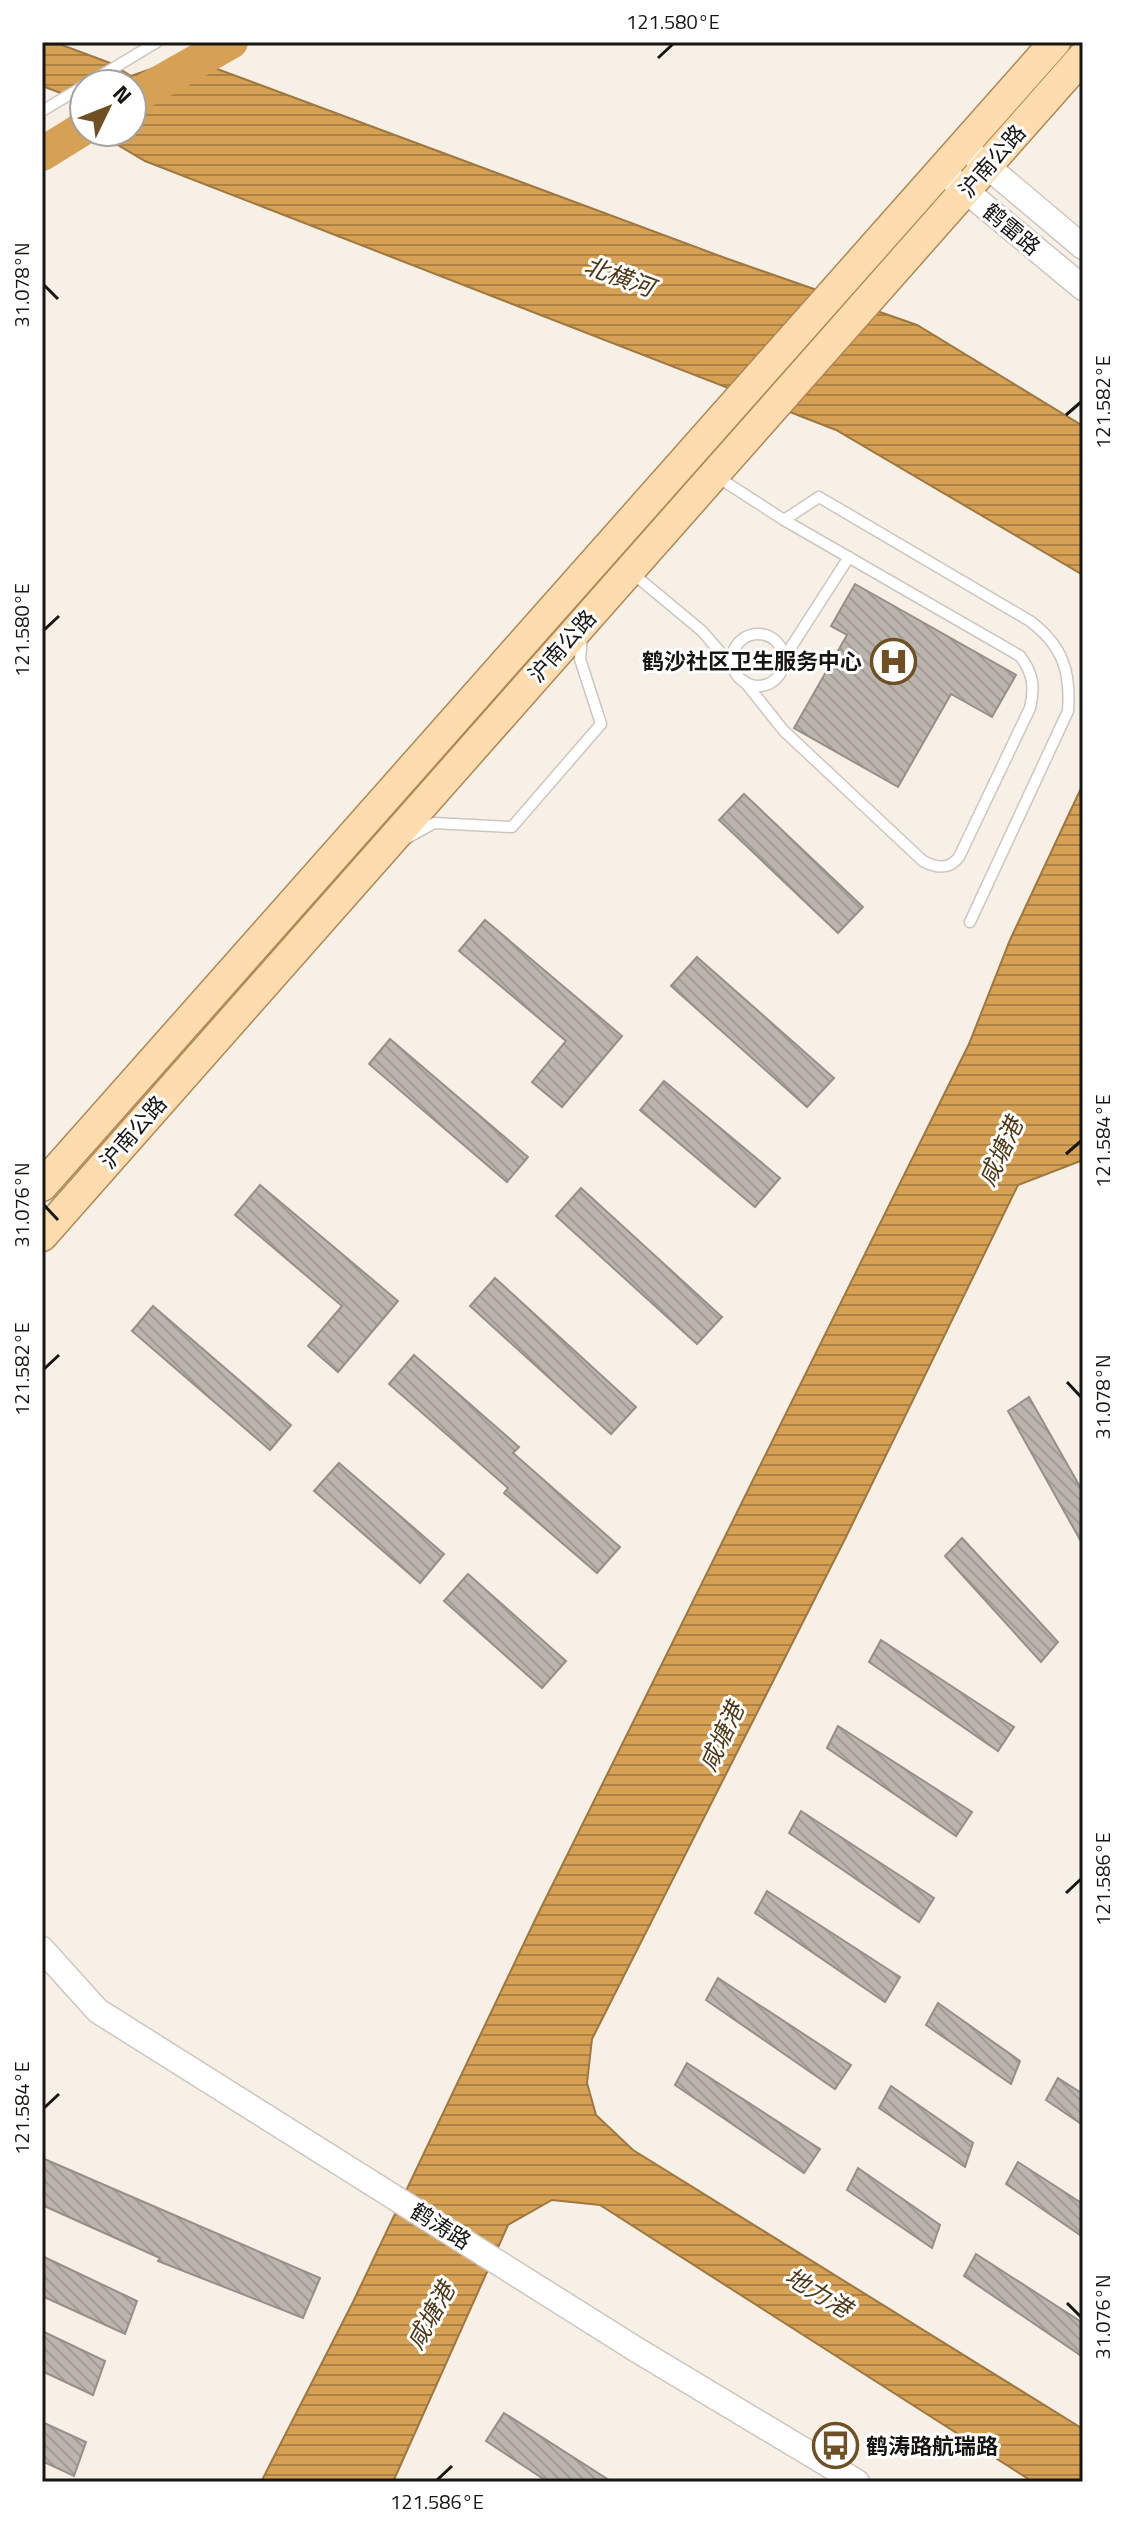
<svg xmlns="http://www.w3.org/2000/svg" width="1125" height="2524" viewBox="0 0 1125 2524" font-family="'Titillium Web','Noto Sans SC',sans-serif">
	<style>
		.water { fill: url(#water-rules); stroke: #9e7741; stroke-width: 2 }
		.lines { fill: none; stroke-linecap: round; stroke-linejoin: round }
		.river { stroke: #d7a155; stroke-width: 34 }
		.building { fill: url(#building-back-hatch); stroke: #958f88; stroke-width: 2 }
		.service-casing { stroke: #cdc6be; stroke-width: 13 }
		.tertiary-casing { stroke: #cdc6be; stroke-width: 27 }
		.primary-casing { stroke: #ae8755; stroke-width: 33 }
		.service { stroke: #fff; stroke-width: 10 }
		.tertiary { stroke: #fff; stroke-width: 24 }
		.primary { stroke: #fedcae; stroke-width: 30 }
		.ticks { fill: none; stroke: #181613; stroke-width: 3 }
		.labels { text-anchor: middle; stroke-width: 6; stroke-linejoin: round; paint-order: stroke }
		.street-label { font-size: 22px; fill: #181613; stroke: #fff }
		.poi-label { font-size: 22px; font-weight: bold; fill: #181613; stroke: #fff; text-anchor: end }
		.water-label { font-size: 24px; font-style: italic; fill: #4e3717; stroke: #fff }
		.neatline { fill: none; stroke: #181613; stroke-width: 3 }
		.ticks-label { font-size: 20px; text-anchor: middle; fill: #181613 }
	</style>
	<defs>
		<pattern id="water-rules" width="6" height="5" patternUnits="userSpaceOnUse" patternTransform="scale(2)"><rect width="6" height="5" fill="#d7a155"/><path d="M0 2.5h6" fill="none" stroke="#ad8245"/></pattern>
		<pattern id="building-back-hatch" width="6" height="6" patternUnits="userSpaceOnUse" patternTransform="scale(2)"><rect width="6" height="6" fill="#bbb5ad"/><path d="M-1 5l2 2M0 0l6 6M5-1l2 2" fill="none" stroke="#a09b94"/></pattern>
	</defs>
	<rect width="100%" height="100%" fill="#f6f0e7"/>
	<g class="water">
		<path d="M42,42H54L110,63L131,76L185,57L728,259L917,325L1083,426V575L836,430L145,161L96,132H132V84H84V125L71,117L78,110L77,99L42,86Z"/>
		<path d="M1083,784V1160L1018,1185L847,1535L592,2039L587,2083L596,2115L633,2150L1083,2429V2482H1033L600,2205L552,2200L508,2225L393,2482H261L353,2302L536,1918L969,1044L1010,940Z"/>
	</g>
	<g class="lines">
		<g class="river">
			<path d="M132,98L231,42"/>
			<path d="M42,154L84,128"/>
		</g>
	</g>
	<g class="building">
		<path d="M855,584L1016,675L992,717L951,694L898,787L794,728L847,635L831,626Z"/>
		<path d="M744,794L863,907L838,933L719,820Z"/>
		<path d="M485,920L622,1036L562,1107L532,1082L566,1041L459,951Z"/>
		<path d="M697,957L834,1078L807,1107L671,986Z"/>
		<path d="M390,1039L528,1157L507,1182L369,1064Z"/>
		<path d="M664,1081L780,1178L755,1207L640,1110Z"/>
		<path d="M260,1185L398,1301L338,1372L308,1346L342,1306L235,1215Z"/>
		<path d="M581,1188L722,1317L697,1344L556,1216Z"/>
		<path d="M495,1278L636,1407L611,1434L470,1306Z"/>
		<path d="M153,1306L291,1425L270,1450L132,1331Z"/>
		<path d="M414,1355L519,1447L513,1453L620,1547L597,1573L504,1493L508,1488L389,1384Z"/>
		<path d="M1029,1397L1083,1492V1545L1008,1411Z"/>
		<path d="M339,1463L444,1554L420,1583L314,1491Z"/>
		<path d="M962,1538L1058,1642L1041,1662L945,1556Z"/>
		<path d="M468,1574L566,1661L542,1688L444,1601Z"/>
		<path d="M881,1640L1014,1727L998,1751L869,1662Z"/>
		<path d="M838,1726L972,1812L956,1836L827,1748Z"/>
		<path d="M801,1811L934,1898L919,1922L789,1833Z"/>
		<path d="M767,1891L900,1977L885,2002L755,1913Z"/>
		<path d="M718,1978L851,2065L835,2089L706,2000Z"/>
		<path d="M938,2003L1020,2061L1011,2084L926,2025Z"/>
		<path d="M687,2063L820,2149L804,2173L675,2085Z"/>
		<path d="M1058,2078L1083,2094V2125L1046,2100Z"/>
		<path d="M891,2086L973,2143L965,2167L879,2108Z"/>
		<path d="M42,2158L320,2278L303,2318L158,2261L160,2258L42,2205Z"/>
		<path d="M1018,2162L1083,2204V2237L1006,2184Z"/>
		<path d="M858,2168L940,2225L932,2248L847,2190Z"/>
		<path d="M976,2254L1083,2323V2357L964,2276Z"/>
		<path d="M42,2256L137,2301L125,2334L42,2296Z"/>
		<path d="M42,2331L105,2361L93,2395L42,2371Z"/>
		<path d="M504,2413L612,2482H548L486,2441Z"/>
		<path d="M42,2422L86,2442L74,2476L42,2461Z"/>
	</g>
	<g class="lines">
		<defs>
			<g id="service">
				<path d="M87,84L157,42"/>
				<path d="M42,111L84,86"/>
				<path d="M716,476L784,520L819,497L1030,621C1063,646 1071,672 1068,711L970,922"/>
				<path d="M631,572L702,631L733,667"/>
				<circle cx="758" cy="660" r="26"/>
				<path d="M784,658L849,557"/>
				<path d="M744,681L784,731L923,861C936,868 949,870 959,857L1030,708C1035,687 1033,673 1020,656L784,520"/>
				<path d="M409,837L434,823L512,827L601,724L580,659L582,637"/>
			</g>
			<g id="tertiary">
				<path d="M975,156L1083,247"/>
				<path d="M953,180L1083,288"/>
				<path d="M42,1949L98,2011L637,2350L857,2482"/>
			</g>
			<g id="primary">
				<path d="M42,1186L1055,42"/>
				<path d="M42,1236L1083,57"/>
			</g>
		</defs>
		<use href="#service" class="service-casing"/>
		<use href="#tertiary" class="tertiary-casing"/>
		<use href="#primary" class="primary-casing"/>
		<use href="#service" class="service"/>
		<use href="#tertiary" class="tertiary"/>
		<use href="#primary" class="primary"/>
	</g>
	<path class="ticks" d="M658,58L673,44M44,285L58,299M1066,415L1081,402M44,630L59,616M1066,1154L1081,1141M44,1205L58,1220M44,1369L59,1355M1067,1382L1081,1397M1066,1893L1081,1879M44,2108L59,2094M1067,2303L1081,2317M437,2480L452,2466"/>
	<defs>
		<symbol id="hospital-ring" viewBox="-11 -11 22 22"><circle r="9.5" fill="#fff" stroke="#6f5025" stroke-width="1.5"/><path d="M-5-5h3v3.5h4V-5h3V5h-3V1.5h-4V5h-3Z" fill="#6f5025"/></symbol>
		<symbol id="bus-ring" viewBox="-11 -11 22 22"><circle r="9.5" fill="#fff" stroke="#6f5025" stroke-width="1.5"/><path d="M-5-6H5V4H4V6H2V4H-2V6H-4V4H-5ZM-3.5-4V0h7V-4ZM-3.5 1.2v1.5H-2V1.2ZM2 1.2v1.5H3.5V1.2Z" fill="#6f5025"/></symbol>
	</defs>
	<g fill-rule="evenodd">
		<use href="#hospital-ring" x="868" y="636" width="51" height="51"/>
		<use href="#bus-ring" x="810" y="2420" width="51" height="51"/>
	</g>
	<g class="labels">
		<g class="street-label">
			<text transform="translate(992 161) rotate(-49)" y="8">沪南公路</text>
			<text transform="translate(1012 229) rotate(40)" y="8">鹤雷路</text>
			<text transform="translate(562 646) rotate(-48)" y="8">沪南公路</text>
			<text transform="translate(133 1132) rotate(-49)" y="8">沪南公路</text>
			<text transform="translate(441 2226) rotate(32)" y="8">鹤涛路</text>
		</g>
		<g class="poi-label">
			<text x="862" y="669">鹤沙社区卫生服务中心</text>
			<text x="866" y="2454" text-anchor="start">鹤涛路航瑞路</text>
		</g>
		<g class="water-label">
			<text transform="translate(619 277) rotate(20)" y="8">北横河</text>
			<text transform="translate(1001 1152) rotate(-65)" y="8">咸塘港</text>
			<text transform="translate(722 1737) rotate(-65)" y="8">咸塘港</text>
			<text transform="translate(818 2293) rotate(31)" y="8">地力港</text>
			<text transform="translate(431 2316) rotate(-61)" y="8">咸塘港</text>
		</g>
	</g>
	<rect width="1125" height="2524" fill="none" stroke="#ffffff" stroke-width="88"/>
	<g transform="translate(108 108) rotate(47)"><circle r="38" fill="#ffffff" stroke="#a3a2a1" stroke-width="2"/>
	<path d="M0-6L14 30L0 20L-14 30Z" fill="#6f5025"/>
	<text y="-12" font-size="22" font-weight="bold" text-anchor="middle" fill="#181613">N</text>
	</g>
	<rect x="44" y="44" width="1037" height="2436" class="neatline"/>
	<g class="ticks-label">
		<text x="673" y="29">121.580°E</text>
		<text transform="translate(22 285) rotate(-90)" y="7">31.078°N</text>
		<text transform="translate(1103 402) rotate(-90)" y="7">121.582°E</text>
		<text transform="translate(22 630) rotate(-90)" y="7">121.580°E</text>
		<text transform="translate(1103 1141) rotate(-90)" y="7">121.584°E</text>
		<text transform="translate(22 1205) rotate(-90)" y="7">31.076°N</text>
		<text transform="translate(22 1369) rotate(-90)" y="7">121.582°E</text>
		<text transform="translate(1103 1397) rotate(-90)" y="7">31.078°N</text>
		<text transform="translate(1103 1879) rotate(-90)" y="7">121.586°E</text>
		<text transform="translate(22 2108) rotate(-90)" y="7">121.584°E</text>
		<text transform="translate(1103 2317) rotate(-90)" y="7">31.076°N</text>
		<text x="437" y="2509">121.586°E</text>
	</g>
</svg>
